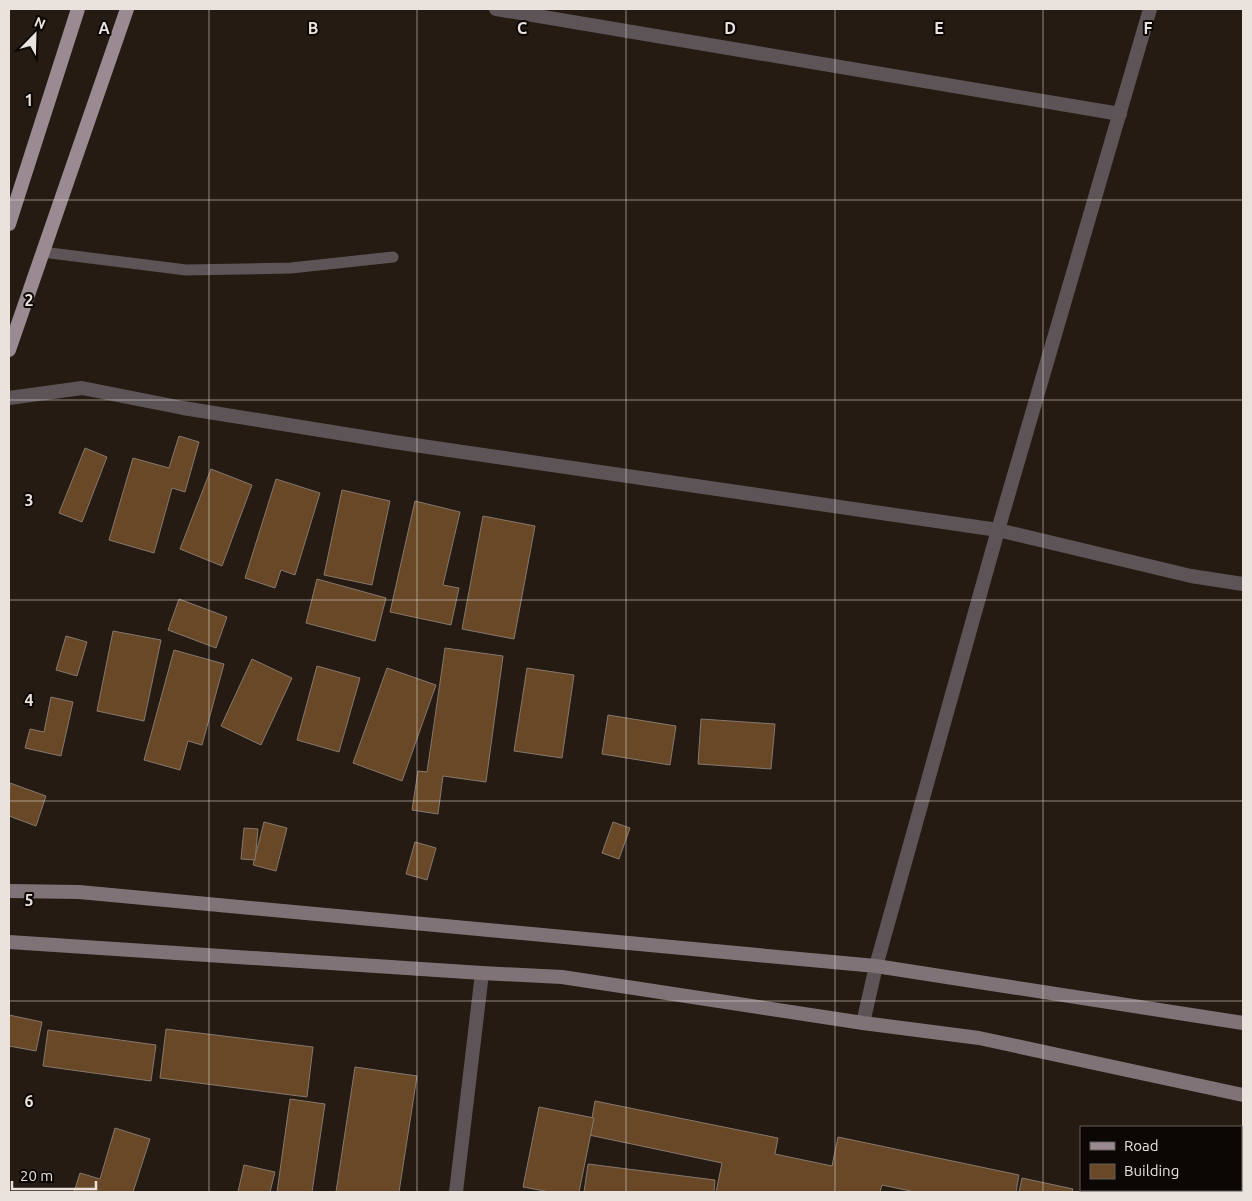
<svg xmlns="http://www.w3.org/2000/svg" width="1252" height="1201" viewBox="0 0 1252 1201" font-family="Ubuntu,sans-serif">
	<style>
		.building { fill: #694827; stroke: #85786c }
		.lines { fill: none; stroke-linecap: round; stroke-linejoin: round }
		.service { stroke: #5c5457; stroke-width: 11 }
		.minor { stroke: #5c5457; stroke-width: 14 }
		.secondary { stroke: #7f7378; stroke-width: 14 }
		.primary { stroke: #9a8a91; stroke-width: 14 }
		.grid { fill: none; stroke: #eae2dc; stroke-width: 1; stroke-opacity: 0.55 }
		.grid-label { font-size: 16px; text-anchor: middle; font-weight: bold; fill: #eae2dc; stroke: #0b0704; stroke-width: 4; stroke-linejoin: round; paint-order: stroke }
	</style>
	<rect width="100%" height="100%" fill="#261b12"/>
	<g class="building">
		<path d="M179,436L199,442L185,492L172,488L154,553L109,540L133,458L169,468Z"/>
		<path d="M85,448L107,457L82,522L59,513Z"/>
		<path d="M211,469L252,485L222,566L180,549Z"/>
		<path d="M276,479L320,493L295,575L281,570L275,588L245,578Z"/>
		<path d="M342,490L390,501L372,585L324,575Z"/>
		<path d="M415,501L460,512L443,585L459,588L451,625L390,612Z"/>
		<path d="M483,516L535,526L514,639L462,629Z"/>
		<path d="M317,579L386,598L375,641L306,623Z"/>
		<path d="M179,599L227,617L216,648L168,630Z"/>
		<path d="M113,631L161,640L144,721L97,711Z"/>
		<path d="M66,636L87,642L77,676L56,670Z"/>
		<path d="M445,648L503,656L486,782L443,776L438,814L412,810L418,771L427,772Z"/>
		<path d="M174,650L224,664L202,745L188,741L180,770L144,760Z"/>
		<path d="M252,659L292,678L261,745L221,726Z"/>
		<path d="M317,666L360,678L339,752L297,740Z"/>
		<path d="M387,668L436,685L402,781L353,763Z"/>
		<path d="M527,668L574,675L562,758L514,751Z"/>
		<path d="M51,697L73,702L61,756L25,748L30,729L44,732Z"/>
		<path d="M608,715L676,726L670,765L602,754Z"/>
		<path d="M701,719L775,724L771,769L698,764Z"/>
		<path d="M10,783L46,796L36,826L9,816Z"/>
		<path d="M264,822L287,828L276,871L253,865Z"/>
		<path d="M613,822L630,828L619,859L602,853Z"/>
		<path d="M244,828L258,829L255,860L241,859Z"/>
		<path d="M415,842L436,848L427,880L406,874Z"/>
		<path d="M9,1015L42,1022L36,1051L9,1046V1049Z"/>
		<path d="M166,1029L313,1047L307,1097L160,1078Z"/>
		<path d="M48,1030L156,1045L151,1081L43,1066Z"/>
		<path d="M355,1067L417,1076L399,1192H336Z"/>
		<path d="M290,1099L325,1104L312,1192H277Z"/>
		<path d="M595,1101L778,1138L775,1154L832,1166L838,1137L1019,1175L1016,1192H915L882,1185L880,1192H716L722,1163L589,1135Z"/>
		<path d="M539,1107L594,1118L579,1192H550L523,1187Z"/>
		<path d="M115,1128L150,1139L133,1192H74L80,1173L100,1179Z"/>
		<path d="M588,1164L715,1180L714,1192H584Z"/>
		<path d="M244,1165L275,1172L270,1192H238Z"/>
		<path d="M1022,1178L1073,1189L1072,1192H1019Z"/>
		<rect x="1141" y="1190" width="34" height="2"/>
	</g>
	<g class="lines">
		<path class="service" d="M42,252L186,270L291,268L393,257"/>
		<g class="minor">
			<path d="M496,9L1120,114"/>
			<path d="M9,398L82,388L183,408L394,442L998,530L1191,576L1243,584"/>
			<path d="M863,1023L876,966L998,530L1150,9"/>
			<path d="M1241,1146L1243,1134"/>
			<path d="M456,1192L482,973"/>
			<path d="M1231,1192V1190"/>
		</g>
		<g class="secondary">
			<path d="M9,891L79,892L876,966L1243,1023"/>
			<path d="M9,942L482,973L562,977L863,1023L979,1038L1243,1095"/>
		</g>
		<g class="primary">
			<path d="M9,224L78,9"/>
			<path d="M9,350L127,9"/>
		</g>
	</g>
	<path class="grid" d="M209,9V1192M417,9V1192M626,9V1192M835,9V1192M1043,9V1192M9,200H1243M9,400H1243M9,600H1243M9,801H1243M9,1001H1243"/>
	<g class="grid-label">
		<text x="104" y="34">A</text>
		<text x="313" y="34">B</text>
		<text x="522" y="34">C</text>
		<text x="730" y="34">D</text>
		<text x="939" y="34">E</text>
		<text x="1148" y="34">F</text>
		<text x="29" y="106">1</text>
		<text x="29" y="306">2</text>
		<text x="29" y="506">3</text>
		<text x="29" y="706">4</text>
		<text x="29" y="906">5</text>
		<text x="29" y="1107">6</text>
	</g>
	<rect width="1252" height="1201" fill="none" stroke="#eae2dc" stroke-width="20"/>
	<rect x="1080" y="1126" width="162" height="65" fill="#0b0704" stroke="#645f5a"/>
	<rect x="1090" y="1142" width="25" height="8" fill="#9a8a91" stroke="#645f5a"/>
	<text x="1124" y="1151" font-size="15" fill="#eae2dc">Road</text>
	<rect x="1090" y="1164" width="25" height="15" fill="#694827" stroke="#645f5a"/>
	<text x="1124" y="1176" font-size="15" fill="#eae2dc">Building</text>
	<g transform="translate(35 35) rotate(23)" stroke="#0b0704" stroke-width="4" paint-order="stroke">
	<path d="M0-4L9 19L0 12L-9 19Z" fill="#eae2dc"/>
	<text y="-8" font-size="14" font-weight="bold" text-anchor="middle" fill="#eae2dc">N</text>
	</g>
	<path d="M12 1181v8h84v-8" fill="none" stroke="#eae2dc" stroke-width="2.5"/>
	<text x="20" y="1181" font-size="15" fill="#eae2dc" stroke="#0b0704" stroke-width="4" paint-order="stroke">20 m</text>
</svg>
